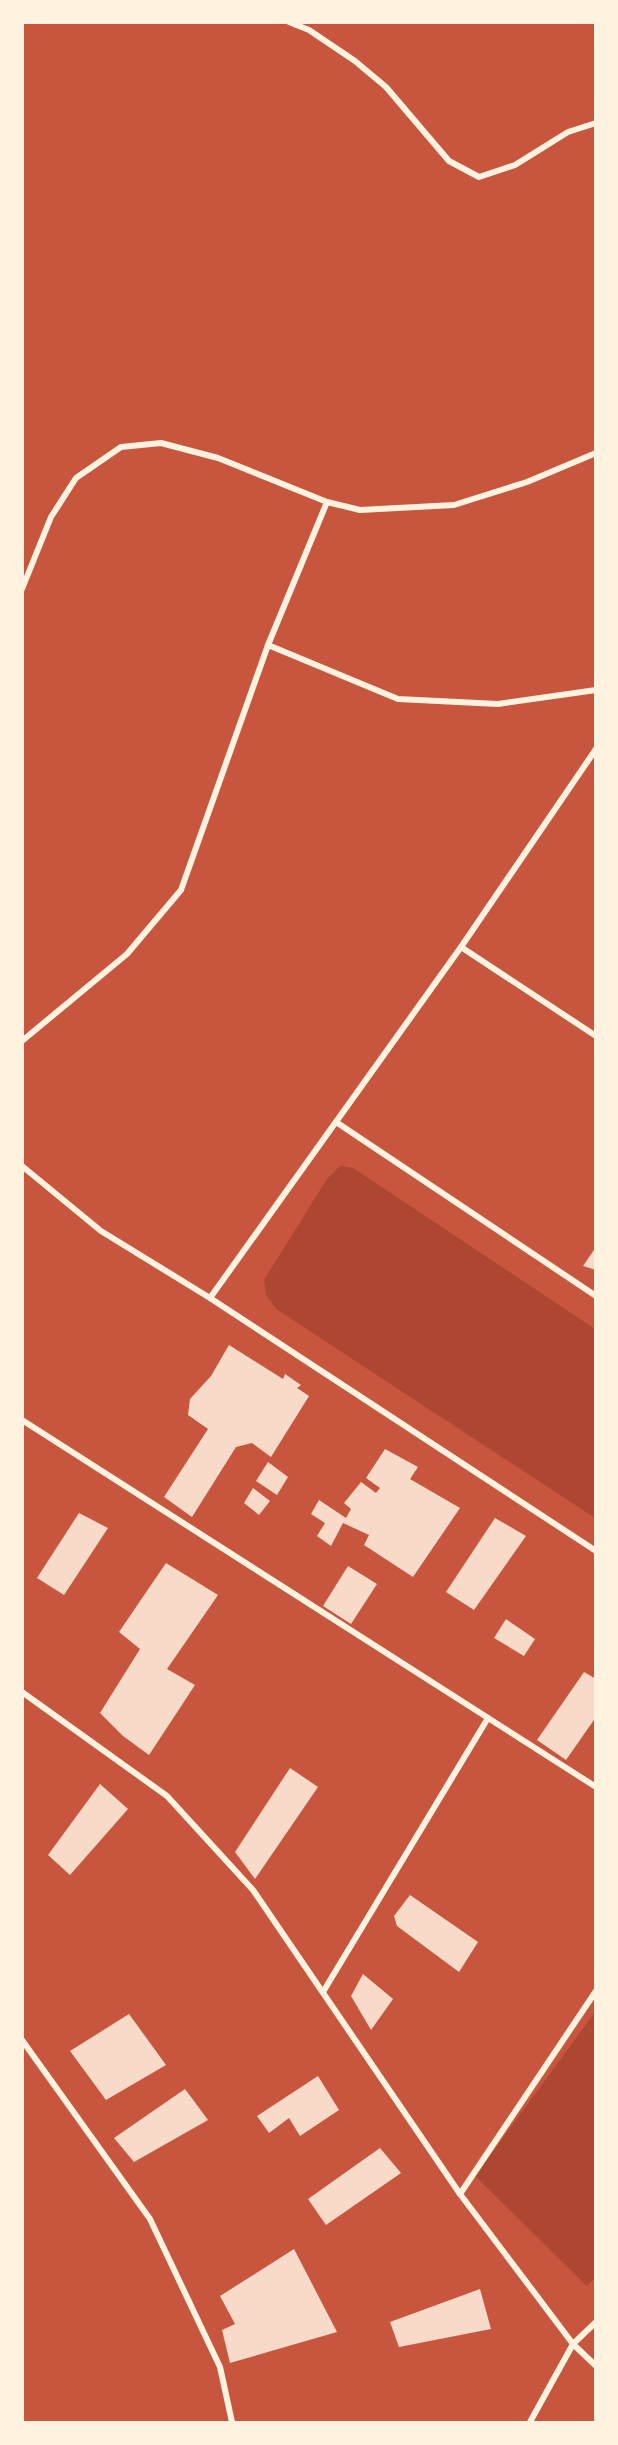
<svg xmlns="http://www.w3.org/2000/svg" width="618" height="2445" viewBox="0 0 618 2445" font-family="'IBM Plex Sans',sans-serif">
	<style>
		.green { fill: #ae4732 }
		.building { fill: #f7dbc8 }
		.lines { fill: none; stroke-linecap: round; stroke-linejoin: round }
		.minor { stroke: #fff3e0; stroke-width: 6 }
	</style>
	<rect width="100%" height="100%" fill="#c8553d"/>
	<g class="green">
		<path d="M340,1166L353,1168L595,1329V1518L276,1309L266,1295L264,1280L327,1179Z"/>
		<path d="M595,2012V2278L587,2286L475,2176Z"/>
	</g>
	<g class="building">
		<path d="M596,1247V1270L583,1266Z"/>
		<path d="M229,1345L283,1379L285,1374L301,1385L297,1388L309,1396L271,1457L252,1443L236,1447L192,1517L164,1497L208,1429L188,1415L190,1399L211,1376Z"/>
		<path d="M385,1449L418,1467L410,1479L460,1508L413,1577L364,1545L369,1535L343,1523L331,1546L317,1536L325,1523L311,1514L319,1500L346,1518L351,1509L344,1503L361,1482L376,1493L380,1488L366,1478Z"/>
		<path d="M268,1462L288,1477L277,1495L256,1481Z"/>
		<path d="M253,1488L270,1501L259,1515L244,1503Z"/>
		<path d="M79,1513L108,1528L64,1595L37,1578Z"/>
		<path d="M495,1518L526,1536L474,1610L446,1592Z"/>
		<path d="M166,1563L218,1595L167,1669L195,1685L149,1755L123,1736L100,1713L140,1649L119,1632Z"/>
		<path d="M348,1566L377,1584L351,1624L323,1606Z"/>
		<path d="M506,1619L535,1639L524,1656L494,1638Z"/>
		<path d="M584,1672L596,1679V1717L566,1760L537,1740Z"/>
		<path d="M290,1768L318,1787L255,1879L235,1852Z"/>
		<path d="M100,1784L128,1809L70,1875L48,1855Z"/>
		<path d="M410,1895L478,1942L459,1972L397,1926L394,1916Z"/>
		<path d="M363,1974L393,1999L371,2030L351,1996Z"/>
		<path d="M129,2014L166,2065L106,2100L70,2051Z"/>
		<path d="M318,2076L339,2110L300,2136L289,2118L269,2133L257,2116Z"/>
		<path d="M185,2089L208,2120L134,2162L114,2138Z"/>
		<path d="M380,2148L401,2173L326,2225L308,2199Z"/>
		<path d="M294,2249L337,2332L230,2363L222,2330L235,2324L220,2296Z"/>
		<path d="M480,2289L491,2329L399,2347L390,2322Z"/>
	</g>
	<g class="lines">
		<g class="minor">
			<path d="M289,22L309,30L355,61L386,87L449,161L479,177L515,165L568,132L596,123"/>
			<path d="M22,589L51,517L76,478L121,447L161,443L218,458L327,502L360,510L454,505L527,482L596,453"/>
			<path d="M268,645L398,699L498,704L596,690"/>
			<path d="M461,947L596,1036"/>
			<path d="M22,1041L127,954L181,890L268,645L327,502"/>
			<path d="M336,1122L596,1296"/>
			<path d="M22,1166L101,1231L210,1298L596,1551"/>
			<path d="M210,1298L461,947L596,749"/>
			<path d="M22,1420L596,1787"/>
			<path d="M22,1692L167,1796L253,1890L460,2194L573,2344L596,2366"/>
			<path d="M323,1992L488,1718"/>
			<path d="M22,2040L150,2219L220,2367L232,2422"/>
			<path d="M460,2194L596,1991"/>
			<path d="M530,2422L573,2344L596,2322"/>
		</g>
	</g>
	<rect width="618" height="2445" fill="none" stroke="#fff3e0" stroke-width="48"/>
</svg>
